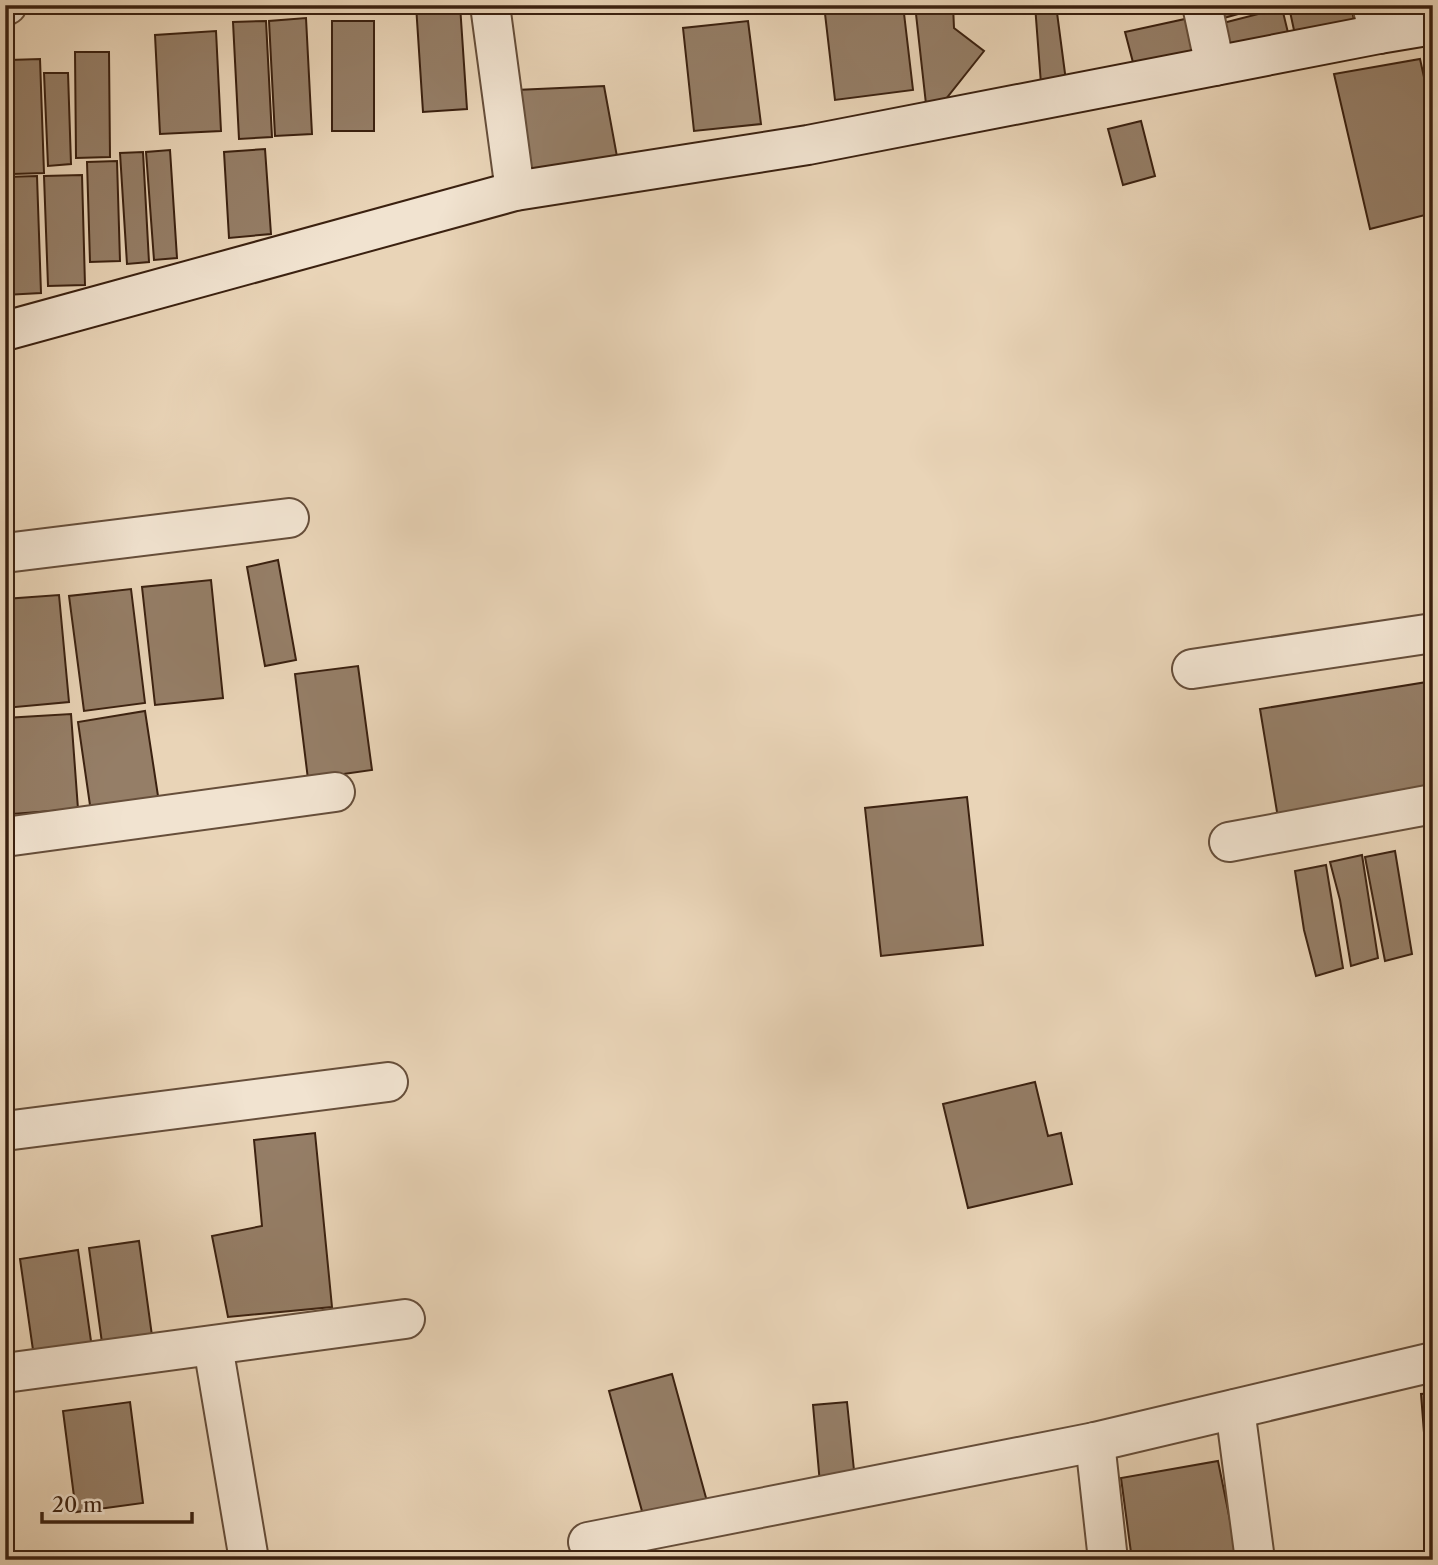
<svg xmlns="http://www.w3.org/2000/svg" width="1438" height="1565" viewBox="0 0 1438 1565" font-family="'Libre Caslon Text',serif">
	<style>
		.building { fill: #957e67; stroke: #3b2110; stroke-width: 2 }
		.lines { fill: none; stroke-linecap: round; stroke-linejoin: round }
		.street-casing { stroke: #664e3a; stroke-width: 42 }
		.secondary-casing { stroke: #3b2110; stroke-width: 42 }
		.street { stroke: #f1e3d0; stroke-width: 38 }
		.secondary { stroke: #f1e3d0; stroke-width: 38 }
	</style>
	<rect width="100%" height="100%" fill="#e9d4b7"/>
	<filter id="stains"><feTurbulence type="fractalNoise" baseFrequency=".00286" numOctaves="4"/><feColorMatrix values="0 0 0 0 .2 0 0 0 0 .09 0 0 0 0 .02 0 0 0 .5 -.17"/></filter>
	<radialGradient id="worn" r=".72"><stop offset=".6" stop-color="#630" stop-opacity="0"/><stop offset="1" stop-color="#630" stop-opacity=".3"/></radialGradient>
	<g class="building">
		<path d="M416,5H460L467,109L423,112Z"/>
		<path d="M824,5H903L913,90L835,100Z"/>
		<path d="M915,5H953L954,28L984,51L945,100L926,104Z"/>
		<path d="M1035,5H1056L1066,81L1041,84Z"/>
		<path d="M1220,5H1270L1224,18Z"/>
		<path d="M1296,5H1351L1356,31L1297,44L1289,7Z"/>
		<path d="M1386,5H1433V16L1390,25Z"/>
		<path d="M1282,8L1291,45L1232,60L1223,23Z"/>
		<path d="M306,18L312,134L275,136L269,21Z"/>
		<path d="M1185,19L1196,59L1135,70L1125,32Z"/>
		<path d="M266,21L272,137L239,139L233,22Z"/>
		<rect x="332" y="21" width="42" height="110"/>
		<path d="M748,21L761,124L694,131L683,28Z"/>
		<path d="M216,31L221,131L160,134L155,35Z"/>
		<path d="M75,52H109L110,157L76,158Z"/>
		<path d="M5,56L10,170H5Z"/>
		<path d="M40,59L44,173L13,174L9,60Z"/>
		<path d="M1420,59L1433,118V213L1370,229L1334,74Z"/>
		<path d="M44,73H68L71,164L48,166Z"/>
		<path d="M604,86L618,162L526,169L516,90Z"/>
		<path d="M1141,121L1155,176L1123,185L1108,129Z"/>
		<path d="M265,149L271,234L229,238L224,152Z"/>
		<path d="M170,150L177,258L154,260L146,152Z"/>
		<path d="M143,152L149,262L127,264L120,153Z"/>
		<path d="M117,161L120,261L90,262L87,162Z"/>
		<path d="M82,175L85,285L48,286L44,176Z"/>
		<path d="M37,176L41,293L5,295V177Z"/>
		<path d="M278,560L296,660L265,666L247,567Z"/>
		<path d="M211,580L223,698L155,705L142,587Z"/>
		<path d="M131,589L145,703L84,711L69,596Z"/>
		<path d="M59,595L69,702L5,708V599Z"/>
		<path d="M358,666L372,770L308,779L295,674Z"/>
		<path d="M1433,681V799L1279,824L1260,709Z"/>
		<path d="M145,711L160,809L92,819L78,722Z"/>
		<path d="M71,714L78,809L12,814L5,718Z"/>
		<path d="M967,797L983,945L881,956L865,808Z"/>
		<path d="M1425,831H1433V869Z"/>
		<path d="M1395,851L1412,954L1385,961L1365,857Z"/>
		<path d="M1362,855L1378,958L1351,966L1340,900L1330,862Z"/>
		<path d="M1326,865L1343,968L1316,976L1304,930L1295,871Z"/>
		<path d="M1035,1082L1048,1136L1061,1133L1072,1184L968,1208L943,1104Z"/>
		<path d="M315,1133L332,1307L228,1317L212,1236L262,1226L254,1140Z"/>
		<path d="M139,1241L153,1343L103,1350L89,1248Z"/>
		<path d="M78,1250L92,1348L34,1357L20,1259Z"/>
		<path d="M672,1374L708,1505L645,1522L609,1391Z"/>
		<path d="M1433,1393V1497H1429L1421,1394Z"/>
		<path d="M130,1402L143,1503L76,1512L63,1411Z"/>
		<path d="M847,1402L855,1480L820,1484L813,1405Z"/>
		<path d="M1218,1461L1238,1560H1132L1121,1478Z"/>
	</g>
	<g class="lines">
		<defs>
			<g id="street">
				<path d="M5,5H7"/>
				<path d="M490,5L515,191"/>
				<path d="M1202,5L1215,66"/>
				<path d="M1372,5L1379,34"/>
				<path d="M5,553L289,518"/>
				<path d="M1192,669L1433,633"/>
				<path d="M5,837L335,792"/>
				<path d="M1229,842L1433,804"/>
				<path d="M5,1131L388,1082"/>
				<path d="M213,1346L249,1560"/>
				<path d="M5,1373L405,1319"/>
				<path d="M1235,1409L1255,1560"/>
				<path d="M1095,1442L1108,1560"/>
				<path d="M588,1542L1095,1442L1433,1362"/>
			</g>
			<path id="secondary" d="M5,331L515,191L808,145L1379,34L1433,25"/>
		</defs>
		<use href="#street" class="street-casing"/>
		<use href="#secondary" class="secondary-casing"/>
		<use href="#street" class="street"/>
		<use href="#secondary" class="secondary"/>
	</g>
	<rect width="1438" height="1565" fill="none" stroke="#e9d4b7" stroke-width="28"/>
	<rect x="7" y="7" width="1424" height="1551" fill="none" stroke="#3b2110" stroke-width="3.5"/>
	<rect x="14" y="14" width="1410" height="1537" fill="none" stroke="#3b2110" stroke-width="2"/>
	<path d="M42 1512v10h150v-10" fill="none" stroke="#3b2110" stroke-width="3.5"/>
	<text x="52" y="1512" font-size="21" fill="#3b2110" stroke="#f1e3d0" stroke-width="5" paint-order="stroke">20 m</text>
	<rect width="100%" height="100%" filter="url(#stains)"/>
	<rect width="100%" height="100%" fill="url(#worn)"/>
</svg>
